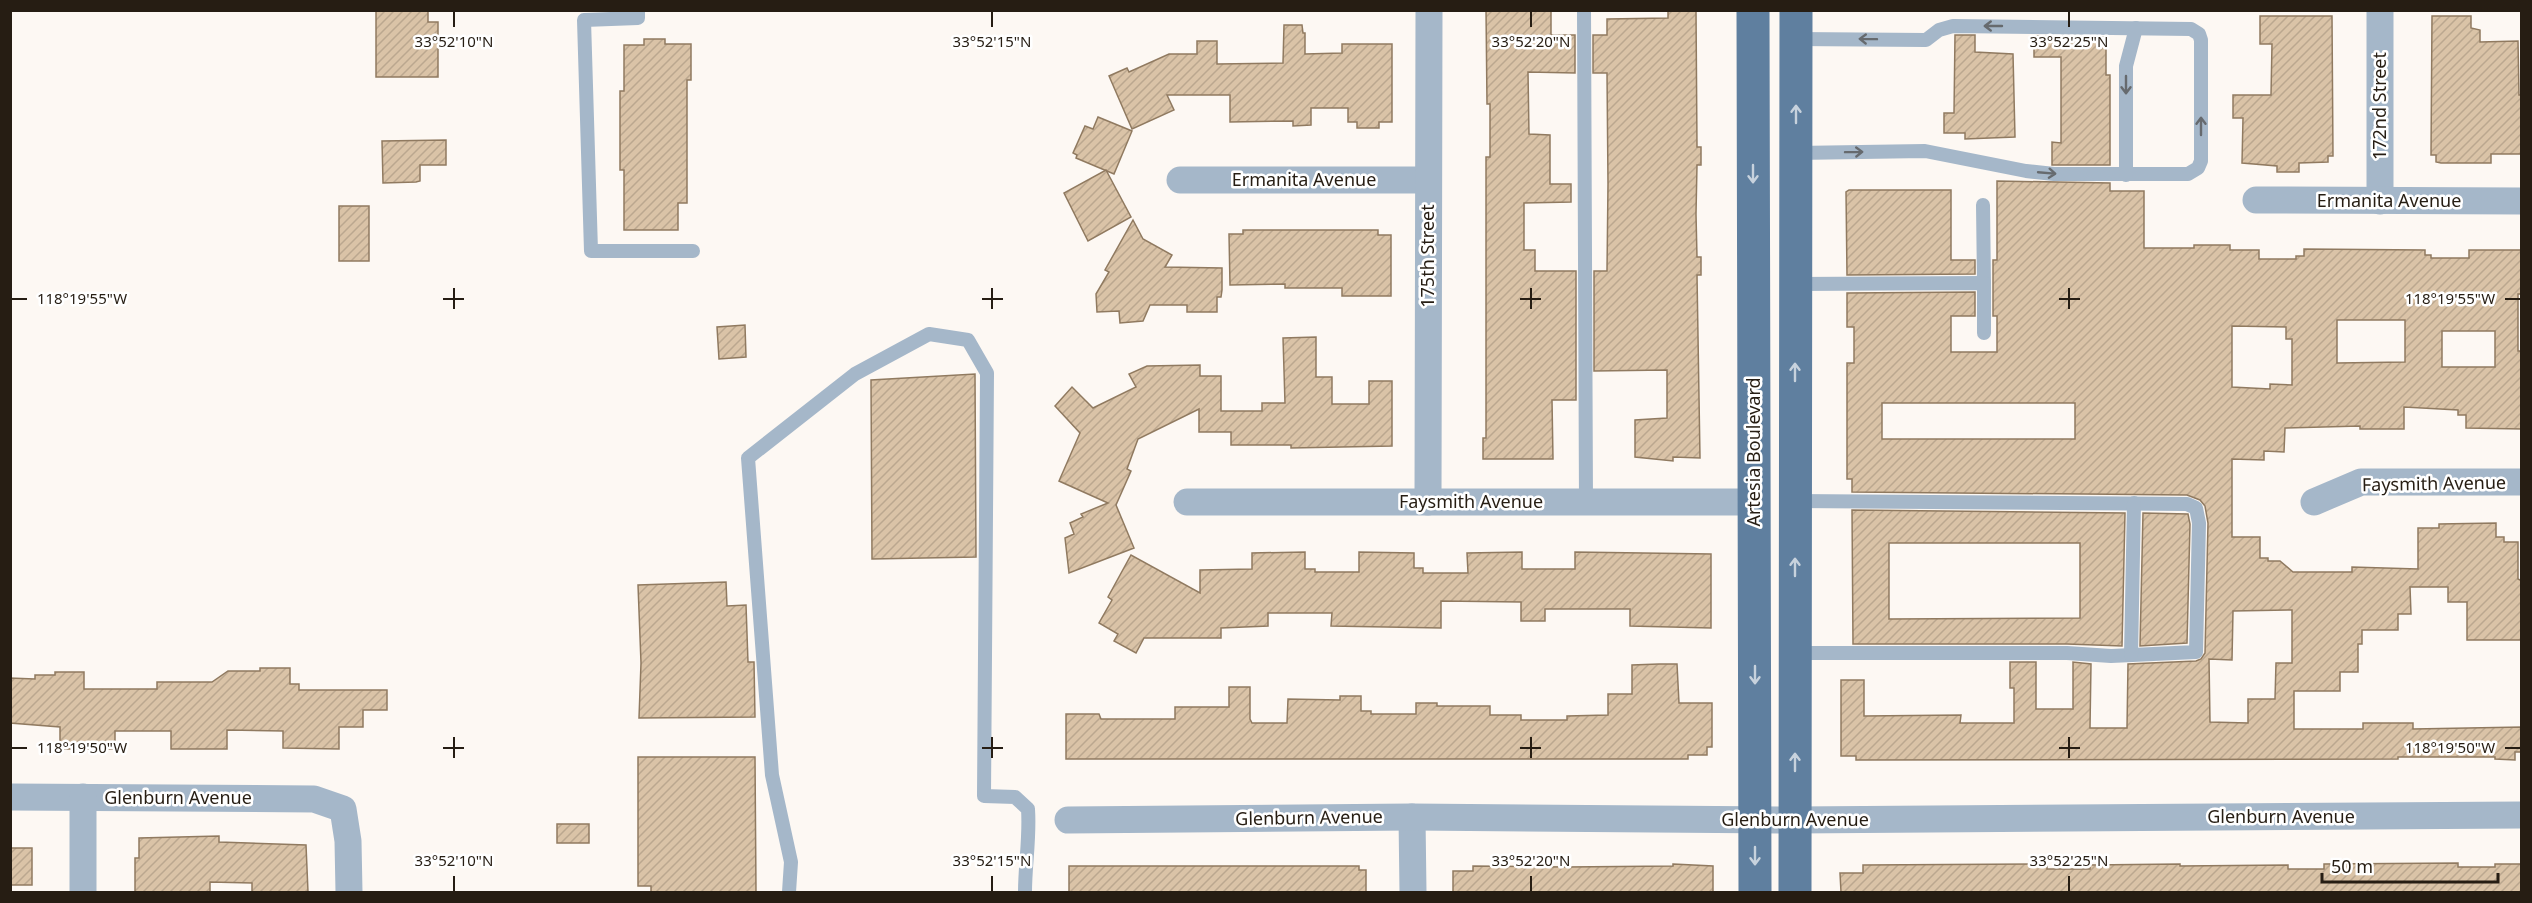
<svg xmlns="http://www.w3.org/2000/svg" width="2532" height="903" viewBox="0 0 2532 903" font-family="'Noto Sans',sans-serif">
	<style>
		.building { fill: url(#building-hatch); stroke: #907a60; stroke-width: 1.5; fill-rule: evenodd }
		.lines { fill: none; stroke-linecap: round; stroke-linejoin: round }
		.lane { stroke: #a5b7c9; stroke-width: 14 }
		.street { stroke: #a5b7c9; stroke-width: 27 }
		.primary { stroke: #5f7f9f; stroke-width: 33 }
		.oneway { stroke: #666a6e }
		.oneway2 { stroke: #c7d2dd }
		.ticks { fill: none; stroke: #261d13; stroke-width: 2 }
		.labels { text-anchor: middle; stroke-width: 5; stroke-linejoin: round; paint-order: stroke }
		.street-label { font-size: 18px; fill: #261d13; stroke: #fff }
		.ticks-label { font-size: 15px; text-anchor: middle; fill: #261d13; stroke: #fff; stroke-width: 5; stroke-linejoin: round; paint-order: stroke }
	</style>
	<defs>
		<pattern id="building-hatch" width="6" height="6" patternUnits="userSpaceOnUse" patternTransform="scale(1.5)"><rect width="6" height="6" fill="#dac3a7"/><path d="M-1 1l2-2M0 6l6-6M5 7l2-2" fill="none" stroke="#bba78f"/></pattern>
	</defs>
	<rect width="100%" height="100%" fill="#fdf8f3"/>
	<g class="building">
		<path d="M376,10H428V22H438V77H376Z"/>
		<path d="M1486,10H1551V35H1575V73L1528,72L1529,134L1550,135V184H1571V202L1524,203V250H1535V271H1576V400H1552L1553,459H1483V438H1486V157H1490V104H1487Z"/>
		<path d="M1668,10H1696L1697,147H1701V165H1697L1696,214L1697,257H1701V275H1697L1700,458L1673,457V461L1635,457V420L1667,418V370L1594,371V271H1607L1608,184L1607,73H1593V35H1607V19L1668,18Z"/>
		<path d="M2260,16H2332L2333,156H2328V162L2299,163V172H2277V166L2242,163L2243,118H2233V95H2271L2272,44H2260Z"/>
		<path d="M2432,16H2471V28L2480,30V42L2518,41L2519,95H2522L2521,154H2491V163H2441L2436,162V155H2431Z"/>
		<path d="M1284,25H1302L1303,33H1305V54L1342,53V44H1392V122H1379V128H1357V122H1348V108H1311V125L1293,126V121L1230,122V95H1167L1174,110L1132,129L1109,76L1127,68L1129,72L1169,54H1197V41H1217V64L1283,63Z"/>
		<path d="M1955,35H1975V52L2013,54L2015,137L1965,139V133H1944V113H1954Z"/>
		<path d="M2034,36L2106,37V75H2110V165H2052V142L2061,143V57H2034Z"/>
		<path d="M644,39H665V44H691V80H687V203H678V230H624V170H620V91H624V45H644Z"/>
		<path d="M1098,117L1132,131L1114,174L1076,158L1077,155L1073,153L1085,126L1093,129Z"/>
		<path d="M446,140V165H420V181L416,182L383,183L382,141Z"/>
		<path d="M1106,170L1131,217L1088,241L1064,193Z"/>
		<path d="M1997,181L2110,183V191H2144V248H2194V245H2230V250H2259V259H2296V256H2304V249L2425,250V255H2431V258H2469V250H2522V294H2518V351H2522V429L2466,428V415H2458V410L2404,407V429H2360V426L2285,428L2284,452L2264,451V460L2232,459V537H2260V558H2268V561H2280L2293,572H2352V567L2418,569V528H2439V524L2496,523V537H2504V542H2518V579L2522,581V640H2467V602H2448V587H2410L2411,614H2398V630H2362V644H2358V672H2340V691H2294V729H2363V723H2413V729L2522,727V752H2515V760L2495,759V757H2398V759L1856,760V756H1841V680H1864V716L1961,715L1960,723H2014V688H2010V662H2036V709H2073V662L2091,664L2090,728H2127L2128,664L2196,661L2201,659L2205,653L2208,523L2205,506L2200,500L2187,495L1852,492V479H1847V363H1854V327H1847V293L1975,292V316H1951V352H1997V316H1993V260H1997ZM2337,320H2405V362L2337,363ZM2232,326L2286,327V339H2292V385L2270,384V389L2232,387ZM2442,331H2495V367H2442ZM1882,403H2075V439H1882ZM2292,610V663H2276L2275,699H2248V723L2210,722L2209,659L2232,660L2233,611Z"/>
		<path d="M1849,190H1951V260H1975V274L1847,275L1846,192Z"/>
		<rect x="339" y="206" width="30" height="55"/>
		<path d="M1133,220L1143,239L1172,255L1165,267L1222,268V290L1221,297H1217V312H1187V305H1150L1143,321L1120,323L1119,311L1097,312L1096,294L1109,272L1105,270Z"/>
		<path d="M1243,230H1378V235H1391V296H1342V288H1285V284L1230,285L1229,234H1243Z"/>
		<path d="M745,325L746,357L719,359L717,327Z"/>
		<path d="M1316,337V377H1332V404H1369V381H1392V446L1291,448V445H1231V432H1199V409L1138,439L1127,469L1131,471L1116,505L1134,548L1069,573L1065,538L1074,534L1070,523L1083,517L1081,514L1108,503L1059,481L1080,433L1055,406L1072,387L1093,408L1136,387L1129,374L1147,366L1200,365V376H1221V411H1262V403H1285L1283,338Z"/>
		<path d="M975,374L976,557L872,559L871,380Z"/>
		<path d="M1852,510L2125,513L2122,646L2067,644H1853ZM1889,543H2080V618L1889,619Z"/>
		<path d="M2143,513L2188,514L2190,524L2187,643L2140,646Z"/>
		<path d="M1305,552V569H1315V572H1359V552L1414,553V568H1423V573H1468L1467,553L1522,552V569H1575V552L1711,554V628L1630,626V609H1545V621H1521V602L1441,601V628L1331,626L1332,613H1268V626L1221,628V638H1144L1136,653L1114,641L1118,634L1099,623L1112,600L1108,597L1131,555L1200,593V570L1252,569V553Z"/>
		<path d="M726,582L727,606L746,605L748,662H754L755,717L639,718L641,663L638,585Z"/>
		<path d="M1659,664H1677L1679,703H1712V747H1707V755H1688V759H1066V714H1099L1101,719H1175V707H1229V687H1250V719L1252,723H1287L1288,699L1340,700V696H1361V711H1371V714H1416V703H1437V706H1490V715H1521V720H1567V716L1608,715V694H1632V665Z"/>
		<path d="M260,668H290V684H299V690H387V710H363V727H339V749L283,748V731L227,730V749H171V731H115V749H60V727L10,723V678L35,679V675H55V672H84V689H157V682H212L228,671H260Z"/>
		<path d="M638,757H755L756,892H651V886H638Z"/>
		<rect x="557" y="824" width="32" height="19"/>
		<path d="M219,836V842L306,845L308,892H252V883L210,882V892H135V858H139V838Z"/>
		<rect x="10" y="848" width="22" height="37"/>
		<path d="M2458,863V867H2495V864H2522V892H1841L1840,873H1863V865L2047,864V869H2090V865L2180,864V866L2288,865V869H2324V864Z"/>
		<path d="M1673,864L1713,866V892H1453V871H1473V866L1565,867L1673,866Z"/>
		<path d="M1069,866H1359V870H1366V892H1069Z"/>
	</g>
	<g class="lines">
		<g class="lane">
			<path d="M638,10V18L584,20L591,251H693"/>
			<path d="M1584,10L1586,502"/>
			<path d="M1796,39L1926,40L1939,30L1953,26L2191,29L2199,34L2201,40V161L2198,168L2188,174H2054L2026,171L1925,151L1796,153"/>
			<path d="M2126,175V66L2136,28"/>
			<path d="M1983,205L1984,283"/>
			<path d="M1795,284L1984,283V333"/>
			<path d="M1795,501L2187,504L2196,508L2199,523L2196,652L2111,656L2067,653H1795"/>
			<path d="M2131,655L2134,503"/>
			<path d="M789,892L791,862L772,775L748,458L855,374L929,334L968,340L987,373L984,796L1015,797L1028,809C1030,838 1025,864 1025,892"/>
		</g>
		<g class="street">
			<path d="M2380,10V201"/>
			<path d="M1180,180H1428"/>
			<path d="M2256,200L2522,201"/>
			<path d="M1187,502H1754"/>
			<path d="M1428,502L1429,10"/>
			<path d="M2314,502L2361,482H2522"/>
			<path d="M10,797L314,799L343,809L348,841L349,892"/>
			<path d="M1412,817L1413,892"/>
			<path d="M1068,820L1412,817L1795,820L2522,815"/>
			<path d="M83,892V797"/>
		</g>
		<g class="primary">
			<path d="M1753,10L1755,892"/>
			<path d="M1795,892L1796,10"/>
		</g>
	</g>
	<defs><path id="oneway-shaft" d="M-6 0H5M1.5-3L5.5 0L1.5 3" fill="none" stroke-width="1.6" stroke-linecap="round" stroke-linejoin="round" transform="scale(1.5)"/></defs>
	<g class="oneway">
		<use href="#oneway-shaft" transform="translate(1993 26) rotate(-180)"/>
		<use href="#oneway-shaft" transform="translate(1868 39) rotate(-179)"/>
		<use href="#oneway-shaft" transform="translate(2126 85) rotate(90)"/>
		<use href="#oneway-shaft" transform="translate(2201 126) rotate(-90)"/>
		<use href="#oneway-shaft" transform="translate(1854 152) rotate(-1)"/>
		<use href="#oneway-shaft" transform="translate(2047 173) rotate(5)"/>
	</g>
	<g class="oneway2">
		<use href="#oneway-shaft" transform="translate(1796 114) rotate(-90)"/>
		<use href="#oneway-shaft" transform="translate(1753 174) rotate(90)"/>
		<use href="#oneway-shaft" transform="translate(1795 372) rotate(-90)"/>
		<use href="#oneway-shaft" transform="translate(1795 567) rotate(-90)"/>
		<use href="#oneway-shaft" transform="translate(1755 675) rotate(90)"/>
		<use href="#oneway-shaft" transform="translate(1795 762) rotate(-90)"/>
		<use href="#oneway-shaft" transform="translate(1755 856) rotate(90)"/>
	</g>
	<path class="ticks" d="M454,12V27M992,12V27M1531,12V27M2069,12V27M454,288V309M992,288V309M1531,288V309M2069,288V309M12,299H27M443,299H464M982,299H1003M1520,299H1541M2059,299H2080M2505,299H2520M454,737V758M992,737V758M1531,737V758M2069,737V758M12,748H27M443,748H464M982,748H1003M1520,748H1541M2059,748H2080M2505,748H2520M454,876V891M992,876V891M1531,876V891M2069,876V891"/>
	<g class="labels">
		<g class="street-label">
			<text transform="translate(2380 106) rotate(-90)" y="6">172nd Street</text>
			<text x="1304" y="186">Ermanita Avenue</text>
			<text x="2389" y="207">Ermanita Avenue</text>
			<text transform="translate(1428 256) rotate(-90)" y="6">175th Street</text>
			<text transform="translate(1754 452) rotate(-90)" y="6">Artesia Boulevard</text>
			<text transform="translate(2434 484) rotate(-1)" y="6">Faysmith Avenue</text>
			<text x="1471" y="508">Faysmith Avenue</text>
			<text x="178" y="804">Glenburn Avenue</text>
			<text x="2281" y="823">Glenburn Avenue</text>
			<text transform="translate(1309 818) rotate(-1)" y="6">Glenburn Avenue</text>
			<text x="1795" y="826">Glenburn Avenue</text>
		</g>
	</g>
	<g class="ticks-label">
		<text x="454" y="47">33°52'10"N</text>
		<text x="992" y="47">33°52'15"N</text>
		<text x="1531" y="47">33°52'20"N</text>
		<text x="2069" y="47">33°52'25"N</text>
		<text x="2450" y="304">118°19'55"W</text>
		<text x="82" y="304">118°19'55"W</text>
		<text x="2450" y="753">118°19'50"W</text>
		<text x="82" y="753">118°19'50"W</text>
		<text x="454" y="866">33°52'10"N</text>
		<text x="992" y="866">33°52'15"N</text>
		<text x="1531" y="866">33°52'20"N</text>
		<text x="2069" y="866">33°52'25"N</text>
	</g>
	<rect width="2532" height="903" fill="none" stroke="#261d13" stroke-width="24"/>
	<path d="M2322 873v9h176v-9" fill="none" stroke="#261d13" stroke-width="3"/>
	<text x="2331" y="873" font-size="18" fill="#261d13" stroke="#ffffff" stroke-width="4.5" paint-order="stroke">50 m</text>
</svg>
